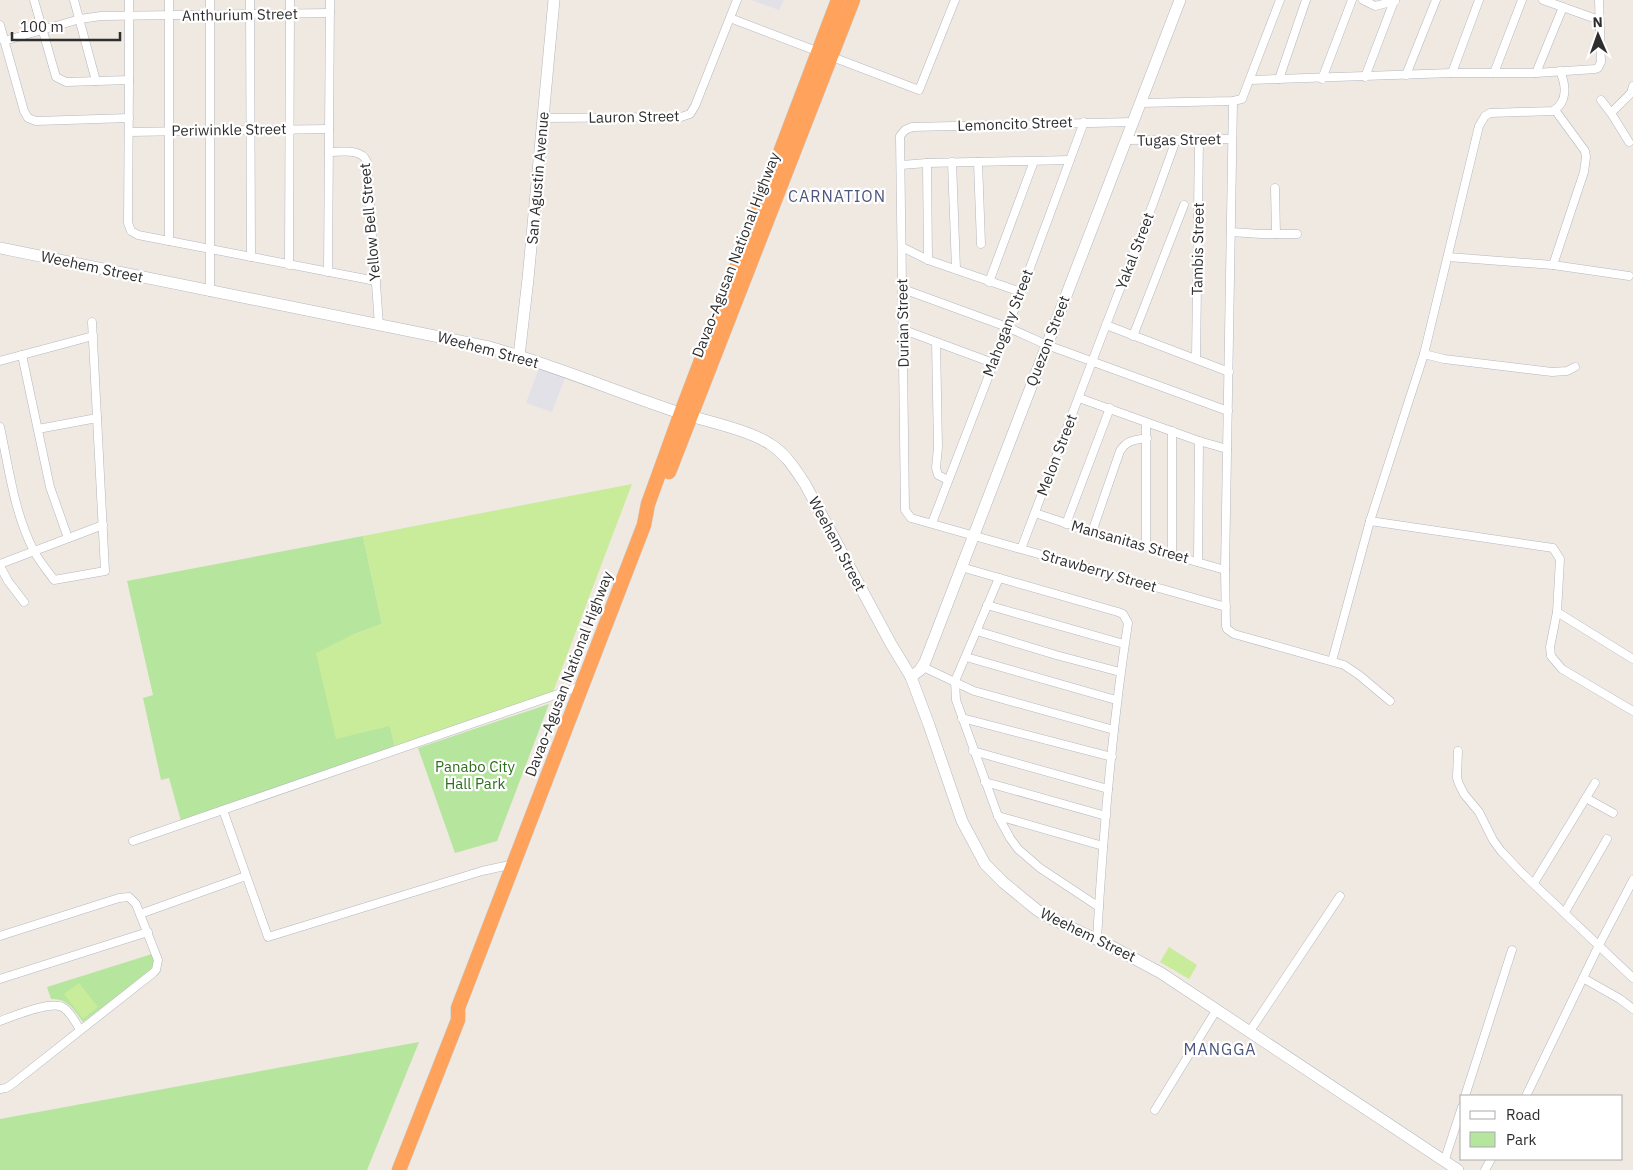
<svg xmlns="http://www.w3.org/2000/svg" width="1633" height="1170" viewBox="0 0 1633 1170" font-family="'IBM Plex Sans',sans-serif">
	<style>
		.industrial { fill: #e3e1e8 }
		.green { fill: #b6e59e }
		.pitch { fill: #c9ec9a }
		.lines { fill: none; stroke-linecap: round; stroke-linejoin: round }
		.street-casing { stroke: #b4b7c1; stroke-width: 9 }
		.secondary-casing { stroke: #b4b7c1; stroke-width: 12 }
		.highway-casing { stroke: #c9c9c9; stroke-width: 15 }
		.street { stroke: #fff; stroke-width: 8 }
		.secondary { stroke: #fff; stroke-width: 11 }
		.highway { stroke: #ffa35c; stroke-width: 14 }
		.labels { text-anchor: middle; stroke-width: 4.5; stroke-linejoin: round; paint-order: stroke }
		.street-label { font-size: 15px; fill: #2e2e2e; stroke: #fff }
		.park-label { font-size: 15px; fill: #2c6e1b; stroke: #fff }
		.neighbourhood-label { font-size: 16px; letter-spacing: 1px; fill: #4d5680; stroke: #fff }
	</style>
	<rect width="100%" height="100%" fill="#efe9e1"/>
	<g class="industrial">
		<path d="M751,0H784L779,10Z"/>
		<path d="M539,368L565,378L552,412L526,403Z"/>
	</g>
	<g class="green">
		<path d="M363,536L382,624L352,635L390,726L395,747L181,821L169,778L161,780L143,698L153,695L127,581Z"/>
		<path d="M549,704L497,841L455,853L418,748Z"/>
		<path d="M152,954L154,963L150,971L83,1022C74,1010 68,998 51,999L47,987Z"/>
		<path d="M419,1042L367,1170H0V1119Z"/>
	</g>
	<g class="pitch">
		<path d="M632,484L553,692L395,747L390,726L336,739L316,653L352,635L382,624L363,536Z"/>
		<path d="M1169,947L1197,965L1189,979L1160,962Z"/>
		<path d="M79,983L98,1007L83,1019L64,994Z"/>
	</g>
	<g class="lines">
		<defs>
			<g id="street">
				<path d="M34,0L56,77L66,82L129,80L128,223L131,231L138,235L376,281"/>
				<path d="M74,0L96,81"/>
				<path d="M210,0V292"/>
				<path d="M250,0L251,257"/>
				<path d="M1363,0L1375,6L1395,1"/>
				<path d="M1543,0L1599,20"/>
				<path d="M730,18L919,90L955,0"/>
				<path d="M0,25L24,111L28,118L36,121L129,118"/>
				<path d="M4,41L80,19L101,16L330,13"/>
				<path d="M1452,73L1479,0"/>
				<path d="M1494,73L1522,0"/>
				<path d="M1536,73L1563,7"/>
				<path d="M1406,75L1436,0"/>
				<path d="M1365,77L1394,1"/>
				<path d="M1279,79L1306,0"/>
				<path d="M1322,79L1352,0"/>
				<path d="M129,80V0"/>
				<path d="M1250,80L1452,73H1536L1595,69L1598,68L1601,62L1599,0"/>
				<path d="M1601,100L1611,113L1629,142"/>
				<path d="M1233,101L1225,570L1226,626L1227,629L1234,634L1344,665L1359,675L1390,701"/>
				<path d="M1140,103L1233,101L1242,99L1280,0"/>
				<path d="M1611,113L1631,93L1633,86"/>
				<path d="M543,118L681,117L690,114L695,106L737,0"/>
				<path d="M1133,122L912,127L905,130L900,136L905,510L911,518L1226,607"/>
				<path d="M129,132L329,129"/>
				<path d="M1126,140L1232,139"/>
				<path d="M329,152C342,152 362,148 367,162L379,325"/>
				<path d="M952,162L956,269"/>
				<path d="M978,162L981,244"/>
				<path d="M927,163L928,260"/>
				<path d="M901,165L927,163L1070,160"/>
				<path d="M1275,188L1276,234"/>
				<path d="M1231,232L1261,234H1297"/>
				<path d="M169,241V0"/>
				<path d="M902,247L928,260L1021,292"/>
				<path d="M1448,257L1553,265L1629,276"/>
				<path d="M289,265L290,0"/>
				<path d="M1553,265L1584,172L1586,157L1585,151L1555,110"/>
				<path d="M328,272L330,0"/>
				<path d="M989,282L1034,161"/>
				<path d="M903,289L1007,327L1047,345L1228,411"/>
				<path d="M1106,325L1229,372"/>
				<path d="M904,330L993,363"/>
				<path d="M1133,336L1184,205"/>
				<path d="M936,342L938,447L936,468L938,475L948,480"/>
				<path d="M1424,354L1444,359L1552,372L1567,371L1575,367"/>
				<path d="M22,355L50,487L68,538"/>
				<path d="M1196,359L1199,139"/>
				<path d="M0,361L93,336"/>
				<path d="M1079,398L1199,441L1227,449"/>
				<path d="M0,427C9,468 14,513 34,551C39,561 47,570 54,580L105,571L92,322"/>
				<path d="M38,429L97,418"/>
				<path d="M1035,513L1092,532L1225,570"/>
				<path d="M1370,521L1553,548L1560,559L1557,612L1550,647L1551,656L1562,669L1633,711"/>
				<path d="M932,523L1021,292L1084,122"/>
				<path d="M1066,524L1110,408"/>
				<path d="M1092,532L1120,451C1127,440 1135,440 1147,438"/>
				<path d="M1146,547V423"/>
				<path d="M1021,549L1106,325L1154,201L1176,140"/>
				<path d="M1172,554V431"/>
				<path d="M1198,562L1199,441"/>
				<path d="M0,564L103,525"/>
				<path d="M0,566L8,581L24,602"/>
				<path d="M961,567L1118,612L1123,614L1128,623C1112,727 1103,833 1097,939"/>
				<path d="M999,578L955,681L956,700L998,816L1010,838L1018,849L1040,868L1099,907"/>
				<path d="M987,605L1124,644"/>
				<path d="M1557,612L1633,659"/>
				<path d="M977,631L1056,655L1120,672"/>
				<path d="M966,657L1116,700"/>
				<path d="M1332,661L1370,521L1424,354L1479,126L1485,116L1490,113L1553,111C1568,102 1566,85 1560,71"/>
				<path d="M923,667L974,691L1114,730"/>
				<path d="M962,718L1112,757"/>
				<path d="M973,751L1108,789"/>
				<path d="M1458,751L1457,778L1459,784L1464,794L1479,812L1493,840L1501,851L1522,873L1633,978"/>
				<path d="M985,782L1106,816"/>
				<path d="M1586,798L1613,813"/>
				<path d="M223,810L268,937L482,871L514,864"/>
				<path d="M998,816L1103,846"/>
				<path d="M133,841L581,686"/>
				<path d="M1534,883L1595,783"/>
				<path d="M1565,912L1607,839"/>
				<path d="M140,914L246,876"/>
				<path d="M0,936L119,898L129,897L136,904L158,960L156,970L153,973L11,1085L6,1088L0,1089"/>
				<path d="M1583,978L1620,999L1633,1009"/>
				<path d="M0,979L148,932"/>
				<path d="M0,1021C14,1016 53,999 64,1008C71,1013 76,1023 80,1030"/>
				<path d="M1250,1031L1340,896"/>
				<path d="M1465,1096L1512,950"/>
				<path d="M1526,1096L1599,945L1633,880"/>
				<path d="M1155,1110L1217,1009"/>
				<path d="M1444,1162L1462,1107"/>
				<path d="M1485,1170L1491,1159"/>
			</g>
			<g id="secondary">
				<path d="M0,248L489,347C554,365 616,392 680,413C706,421 749,430 770,444C786,454 795,469 805,484L891,644L911,677L929,725L962,821L985,864L1004,883L1037,910L1052,919L1109,945L1161,973L1458,1170"/>
				<path d="M519,356L528,279L554,0"/>
				<path d="M911,677L920,670L925,662L1180,0"/>
			</g>
			<g id="highway">
				<path d="M669,472L853,0"/>
				<path d="M399,1170L458,1020V1008L644,525L648,504L681,413L838,0"/>
			</g>
		</defs>
		<use href="#street" class="street-casing"/>
		<use href="#secondary" class="secondary-casing"/>
		<use href="#highway" class="highway-casing"/>
		<use href="#street" class="street"/>
		<use href="#secondary" class="secondary"/>
		<use href="#highway" class="highway"/>
	</g>
	<g class="labels">
		<g class="street-label">
			<text transform="translate(240 15) rotate(-1)" y="5">Anthurium Street</text>
			<text transform="translate(634 117) rotate(-1)" y="5">Lauron Street</text>
			<text transform="translate(1015 124) rotate(-2)" y="5">Lemoncito Street</text>
			<text transform="translate(229 130) rotate(-1)" y="5">Periwinkle Street</text>
			<text transform="translate(1179 140) rotate(-1)" y="5">Tugas Street</text>
			<text transform="translate(538 178) rotate(-85)" y="5">San Agustin Avenue</text>
			<text transform="translate(370 222) rotate(-95)" y="5">Yellow Bell Street</text>
			<text transform="translate(1198 249) rotate(-89)" y="5">Tambis Street</text>
			<text transform="translate(1135 251) rotate(-69)" y="5">Yakal Street</text>
			<text transform="translate(736 255) rotate(-69)" y="5">Davao-Agusan National Highway</text>
			<text transform="translate(92 267) rotate(12)" y="5">Weehem Street</text>
			<text transform="translate(903 323) rotate(-91)" y="5">Durian Street</text>
			<text transform="translate(1008 323) rotate(-69)" y="5">Mahogany Street</text>
			<text transform="translate(1048 341) rotate(-69)" y="5">Quezon Street</text>
			<text transform="translate(488 350) rotate(15)" y="5">Weehem Street</text>
			<text transform="translate(1057 455) rotate(-69)" y="5">Melon Street</text>
			<text transform="translate(1130 542) rotate(16)" y="5">Mansanitas Street</text>
			<text transform="translate(837 544) rotate(62)" y="5">Weehem Street</text>
			<text transform="translate(1099 571) rotate(16)" y="5">Strawberry Street</text>
			<text transform="translate(569 674) rotate(-69)" y="5">Davao-Agusan National Highway</text>
			<text transform="translate(1088 935) rotate(26)" y="5">Weehem Street</text>
		</g>
		<g class="park-label">
			<text x="475" y="772">Panabo City<tspan x="475" dy="17">Hall Park</tspan></text>
		</g>
		<g class="neighbourhood-label">
			<text x="837" y="202">CARNATION</text>
			<text x="1220" y="1055">MANGGA</text>
		</g>
	</g>
	<rect x="1460" y="1095" width="162" height="65" fill="#ffffff" stroke="#ababab"/>
	<rect x="1470" y="1111" width="25" height="8" fill="#ffffff" stroke="#ababab"/>
	<text x="1506" y="1120" font-size="15" fill="#2e2e2e">Road</text>
	<rect x="1470" y="1132" width="25" height="15" fill="#b6e59e" stroke="#ababab"/>
	<text x="1506" y="1145" font-size="15" fill="#2e2e2e">Park</text>
	<g transform="translate(1598 35) rotate(358)" stroke="#ffffff" stroke-width="4" paint-order="stroke">
	<path d="M0-4L9 19L0 12L-9 19Z" fill="#2e2e2e"/>
	<text y="-8" font-size="14" font-weight="bold" text-anchor="middle" fill="#2e2e2e">N</text>
	</g>
	<path d="M12 32v8h108v-8" fill="none" stroke="#2e2e2e" stroke-width="2.5"/>
	<text x="20" y="32" font-size="15" fill="#2e2e2e" stroke="#ffffff" stroke-width="4" paint-order="stroke">100 m</text>
</svg>
